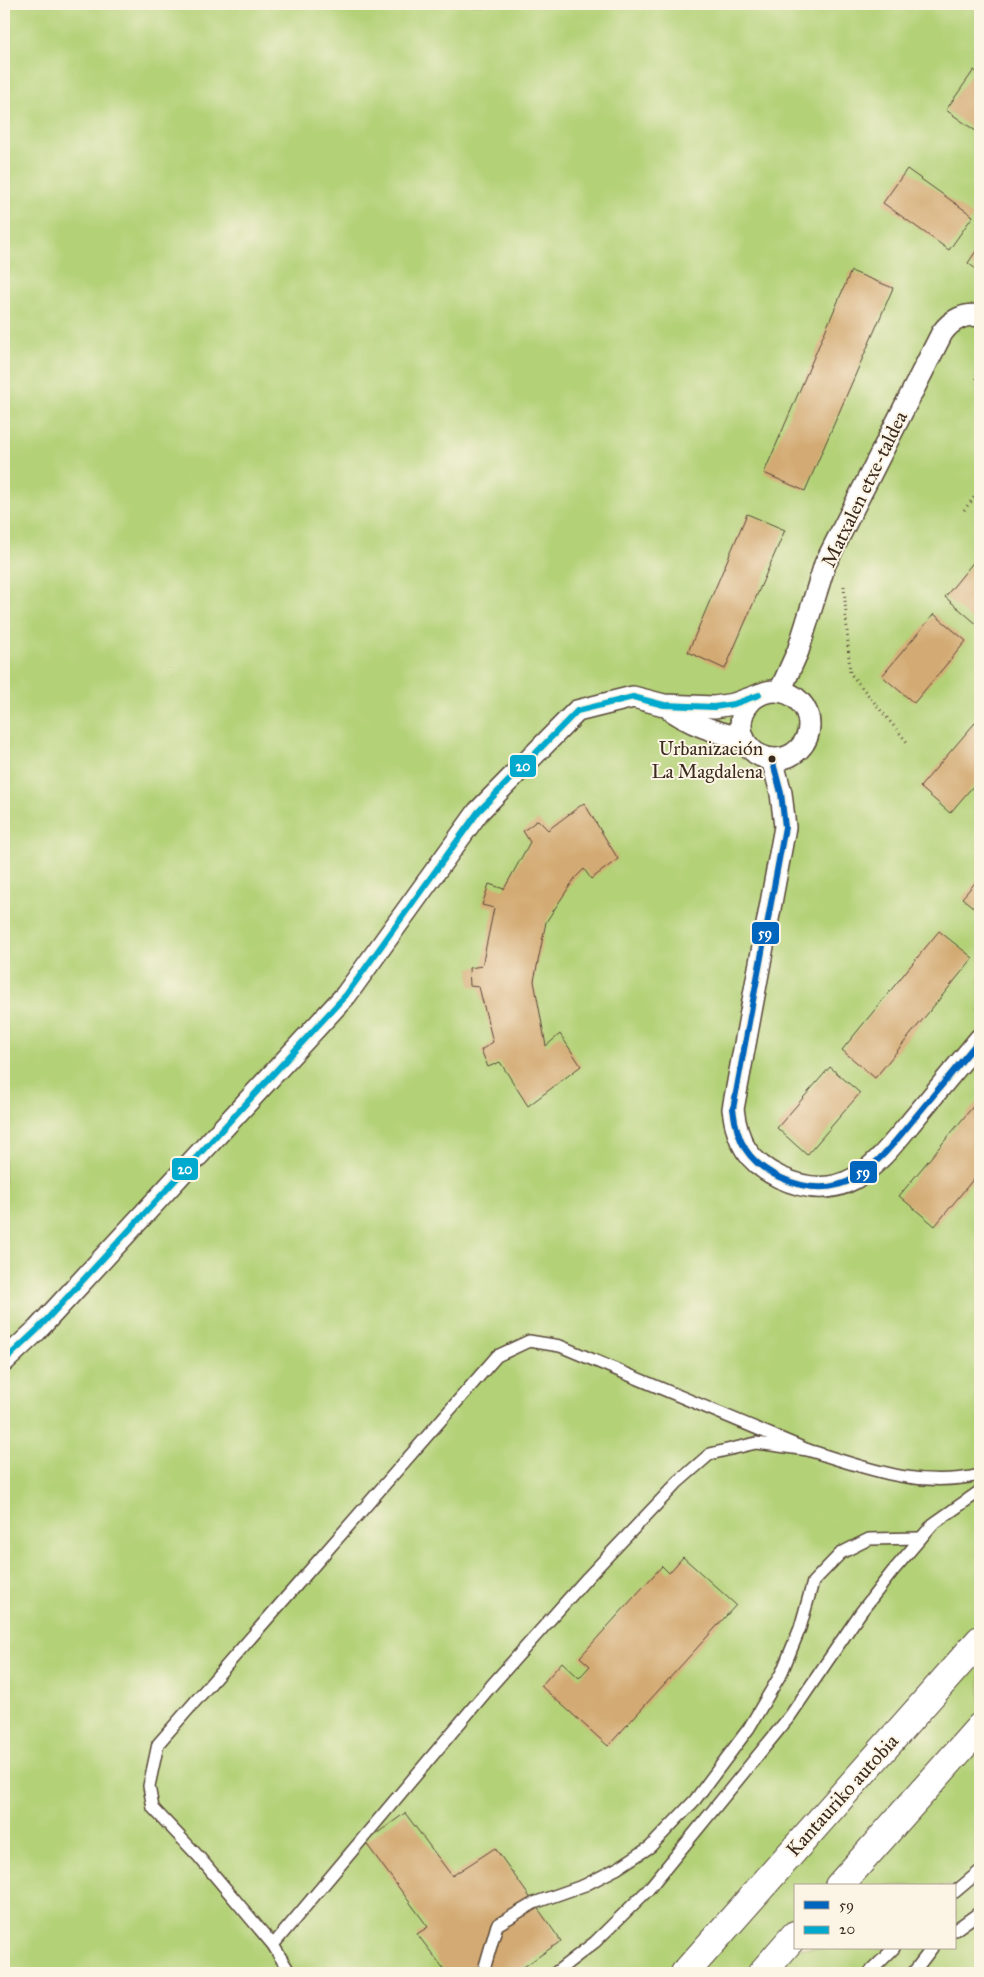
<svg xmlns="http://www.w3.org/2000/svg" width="984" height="1977" viewBox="0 0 984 1977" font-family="'IM FELL Great Primer',serif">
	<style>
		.green { fill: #b3d177; stroke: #777e4a; fill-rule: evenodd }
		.building { fill: #d3aa73 }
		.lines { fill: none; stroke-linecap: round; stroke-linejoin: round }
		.service-casing { stroke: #574638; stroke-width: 14 }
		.minor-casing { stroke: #574638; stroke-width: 24 }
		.motorway-casing { stroke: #574638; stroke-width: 30 }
		.path { stroke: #574638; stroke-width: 3; stroke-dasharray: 1 4; stroke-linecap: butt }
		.service { stroke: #fff; stroke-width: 11 }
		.minor { stroke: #fff; stroke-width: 21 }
		.motorway { stroke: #fff; stroke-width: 28 }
		.bus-1-casing { stroke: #fcf5e5; stroke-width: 10 }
		.bus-2-casing { stroke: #fcf5e5; stroke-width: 10 }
		.bus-1 { stroke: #0065bd; stroke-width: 6 }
		.bus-2 { stroke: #00a9ce; stroke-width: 6 }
		.bus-dot { fill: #3b2a1e; stroke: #fcf5e5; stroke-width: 2 }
		.labels { text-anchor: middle; stroke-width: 4; stroke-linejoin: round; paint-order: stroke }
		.bus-label { font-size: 19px; fill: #3b2a1e; stroke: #fcf5e5; text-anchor: end }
		.street-label { font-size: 20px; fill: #3b2a1e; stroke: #fcf5e5 }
		.line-badge { stroke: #fcf5e5; stroke-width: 2 }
		.badge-label { font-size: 14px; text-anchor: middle; font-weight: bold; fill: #fff }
	</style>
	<rect width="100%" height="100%" fill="#fcf5e5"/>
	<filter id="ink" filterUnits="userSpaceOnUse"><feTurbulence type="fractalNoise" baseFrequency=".02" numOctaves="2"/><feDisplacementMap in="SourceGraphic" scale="10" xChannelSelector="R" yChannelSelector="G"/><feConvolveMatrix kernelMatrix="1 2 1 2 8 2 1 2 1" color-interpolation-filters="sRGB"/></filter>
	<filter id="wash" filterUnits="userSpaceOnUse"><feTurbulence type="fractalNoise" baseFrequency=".0096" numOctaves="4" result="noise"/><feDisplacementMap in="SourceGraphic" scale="20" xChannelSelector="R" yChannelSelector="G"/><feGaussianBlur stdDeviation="1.12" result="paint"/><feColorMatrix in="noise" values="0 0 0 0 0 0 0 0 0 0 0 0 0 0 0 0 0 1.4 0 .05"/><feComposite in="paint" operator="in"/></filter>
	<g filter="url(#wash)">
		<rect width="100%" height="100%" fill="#f3e7cc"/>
		<path class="green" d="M4,4H980V1973H4ZM795,1886H955V1948H795Z"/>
		<g id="blocks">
			<g class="building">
				<path d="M974,70L980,75V134L946,110Z"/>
				<path d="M907,169L973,216L949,250L883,203Z"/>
				<path d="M980,245V272L968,263Z"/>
				<path d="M851,271L893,288L805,491L764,473Z"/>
				<path d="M747,514L785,530L725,669L688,652Z"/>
				<path d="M980,554V624L979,626L945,597Z"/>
				<path d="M934,614L966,641L914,703L882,676Z"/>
				<path d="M980,717V778L950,813L920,787Z"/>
				<path d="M584,803L618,859L591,879L584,869L575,878L546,922L534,981L546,1046L560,1034L581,1066L528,1106L500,1062L488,1067L481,1050L493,1042L479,987L470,986L469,968L482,966L494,908L482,905L489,884L504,889L530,842L523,831L538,820L548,830Z"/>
				<path d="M980,877V913L962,898Z"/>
				<path d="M939,931L973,958L875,1078L842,1050Z"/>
				<path d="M830,1067L860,1093L807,1155L777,1128Z"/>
				<path d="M980,1098V1171L935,1226L899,1196Z"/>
				<path d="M683,1557L736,1605L608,1746L541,1686L562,1662L579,1678L590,1666L580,1657L662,1566L669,1573Z"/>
				<path d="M405,1813L452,1876L495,1848L561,1941L515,1973H447L417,1934L428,1927L365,1842Z"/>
			</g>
		</g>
	</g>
	<g filter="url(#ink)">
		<use href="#blocks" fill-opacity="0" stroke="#574638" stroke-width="1"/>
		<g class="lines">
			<defs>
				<g id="service">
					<path d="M808,1450C866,1468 918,1489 980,1475"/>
					<path d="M955,1892L980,1871"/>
					<path d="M955,1930L980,1912"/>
					<path d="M273,1945L491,1686L587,1578L678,1482L710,1454L756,1443L808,1450L560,1346L529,1341L497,1356L158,1744L149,1786L153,1808L199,1857L273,1945L290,1973"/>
					<path d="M483,1973L497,1925L534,1903L585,1885L618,1868L650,1847L695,1800L749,1728L782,1672L800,1628L813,1582L841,1553L869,1539L921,1538"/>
					<path d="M555,1973L595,1942L647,1891L790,1716L861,1612L892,1572L933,1524L980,1491"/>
					<path d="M869,1973L894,1948"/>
					<path d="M913,1973L932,1948"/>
				</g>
				<g id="minor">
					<path d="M780,691L798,651L825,564L942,333C951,320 965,313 980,316"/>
					<circle cx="775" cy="725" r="34"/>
					<path d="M666,706C690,725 716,732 744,739"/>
					<path d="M772,759L781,793L785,827L733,1109C737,1142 748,1162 779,1177C847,1209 878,1162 917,1115C938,1090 959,1064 980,1039"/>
					<path d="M4,1361L37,1330L346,995L478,812L577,711L633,697L664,705L714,707L734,704L759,695"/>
				</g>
				<g id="motorway">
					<path d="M839,1886L980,1727"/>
					<path d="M685,1973L980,1640"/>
					<path d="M762,1973L795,1935"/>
				</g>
			</defs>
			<use href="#service" class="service-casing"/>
			<use href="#minor" class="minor-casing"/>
			<use href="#motorway" class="motorway-casing"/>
			<g class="path">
				<path d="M977,338V379L980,392"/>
				<path d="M964,510L980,490"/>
				<path d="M844,586L850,673L907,742"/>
			</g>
			<use href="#service" class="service"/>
			<use href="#minor" class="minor"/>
			<use href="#motorway" class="motorway"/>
			<defs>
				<path id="bus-1" d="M772,759L781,793L785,827L733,1109C737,1142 748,1162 779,1177C847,1209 878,1162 917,1115C938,1090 959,1064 980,1039"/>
				<path id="bus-2" d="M4,1361L37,1330L346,995L478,812L577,711L633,697L664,705L714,707L734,704L759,695"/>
			</defs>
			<use href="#bus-1" class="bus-1-casing"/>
			<use href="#bus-2" class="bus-2-casing"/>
			<use href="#bus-1" class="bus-1"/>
			<use href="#bus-2" class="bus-2"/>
		</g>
	</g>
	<circle class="bus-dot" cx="772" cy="759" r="4.5"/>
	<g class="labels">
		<g class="bus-label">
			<text x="763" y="755">Urbanización<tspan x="763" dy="23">La Magdalena</tspan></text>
		</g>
		<g class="street-label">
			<text transform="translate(864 489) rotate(-64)" y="7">Matxalen etxe-taldea</text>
			<text transform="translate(842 1795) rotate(-48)" y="7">Kantauriko autobia</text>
		</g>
	</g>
	<g class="line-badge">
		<rect x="509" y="754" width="28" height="24" rx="5" fill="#00a9ce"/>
		<rect x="751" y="921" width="29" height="24" rx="5" fill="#0065bd"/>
		<rect x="171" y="1157" width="28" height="24" rx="5" fill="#00a9ce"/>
		<rect x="849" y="1160" width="29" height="24" rx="5" fill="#0065bd"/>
	</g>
	<g class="badge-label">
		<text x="523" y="771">20</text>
		<text x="765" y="938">59</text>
		<text x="185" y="1174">20</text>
		<text x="863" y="1177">59</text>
	</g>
	<rect width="984" height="1977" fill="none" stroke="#fcf5e5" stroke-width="20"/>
	<rect x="794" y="1884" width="162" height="65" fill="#fcf5e5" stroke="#afa495"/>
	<rect x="804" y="1901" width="25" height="8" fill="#0065bd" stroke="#afa495"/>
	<text x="839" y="1910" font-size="15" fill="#3b2a1e">59</text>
	<rect x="804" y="1926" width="25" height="8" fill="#00a9ce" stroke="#afa495"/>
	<text x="839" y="1934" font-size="15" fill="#3b2a1e">20</text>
</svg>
